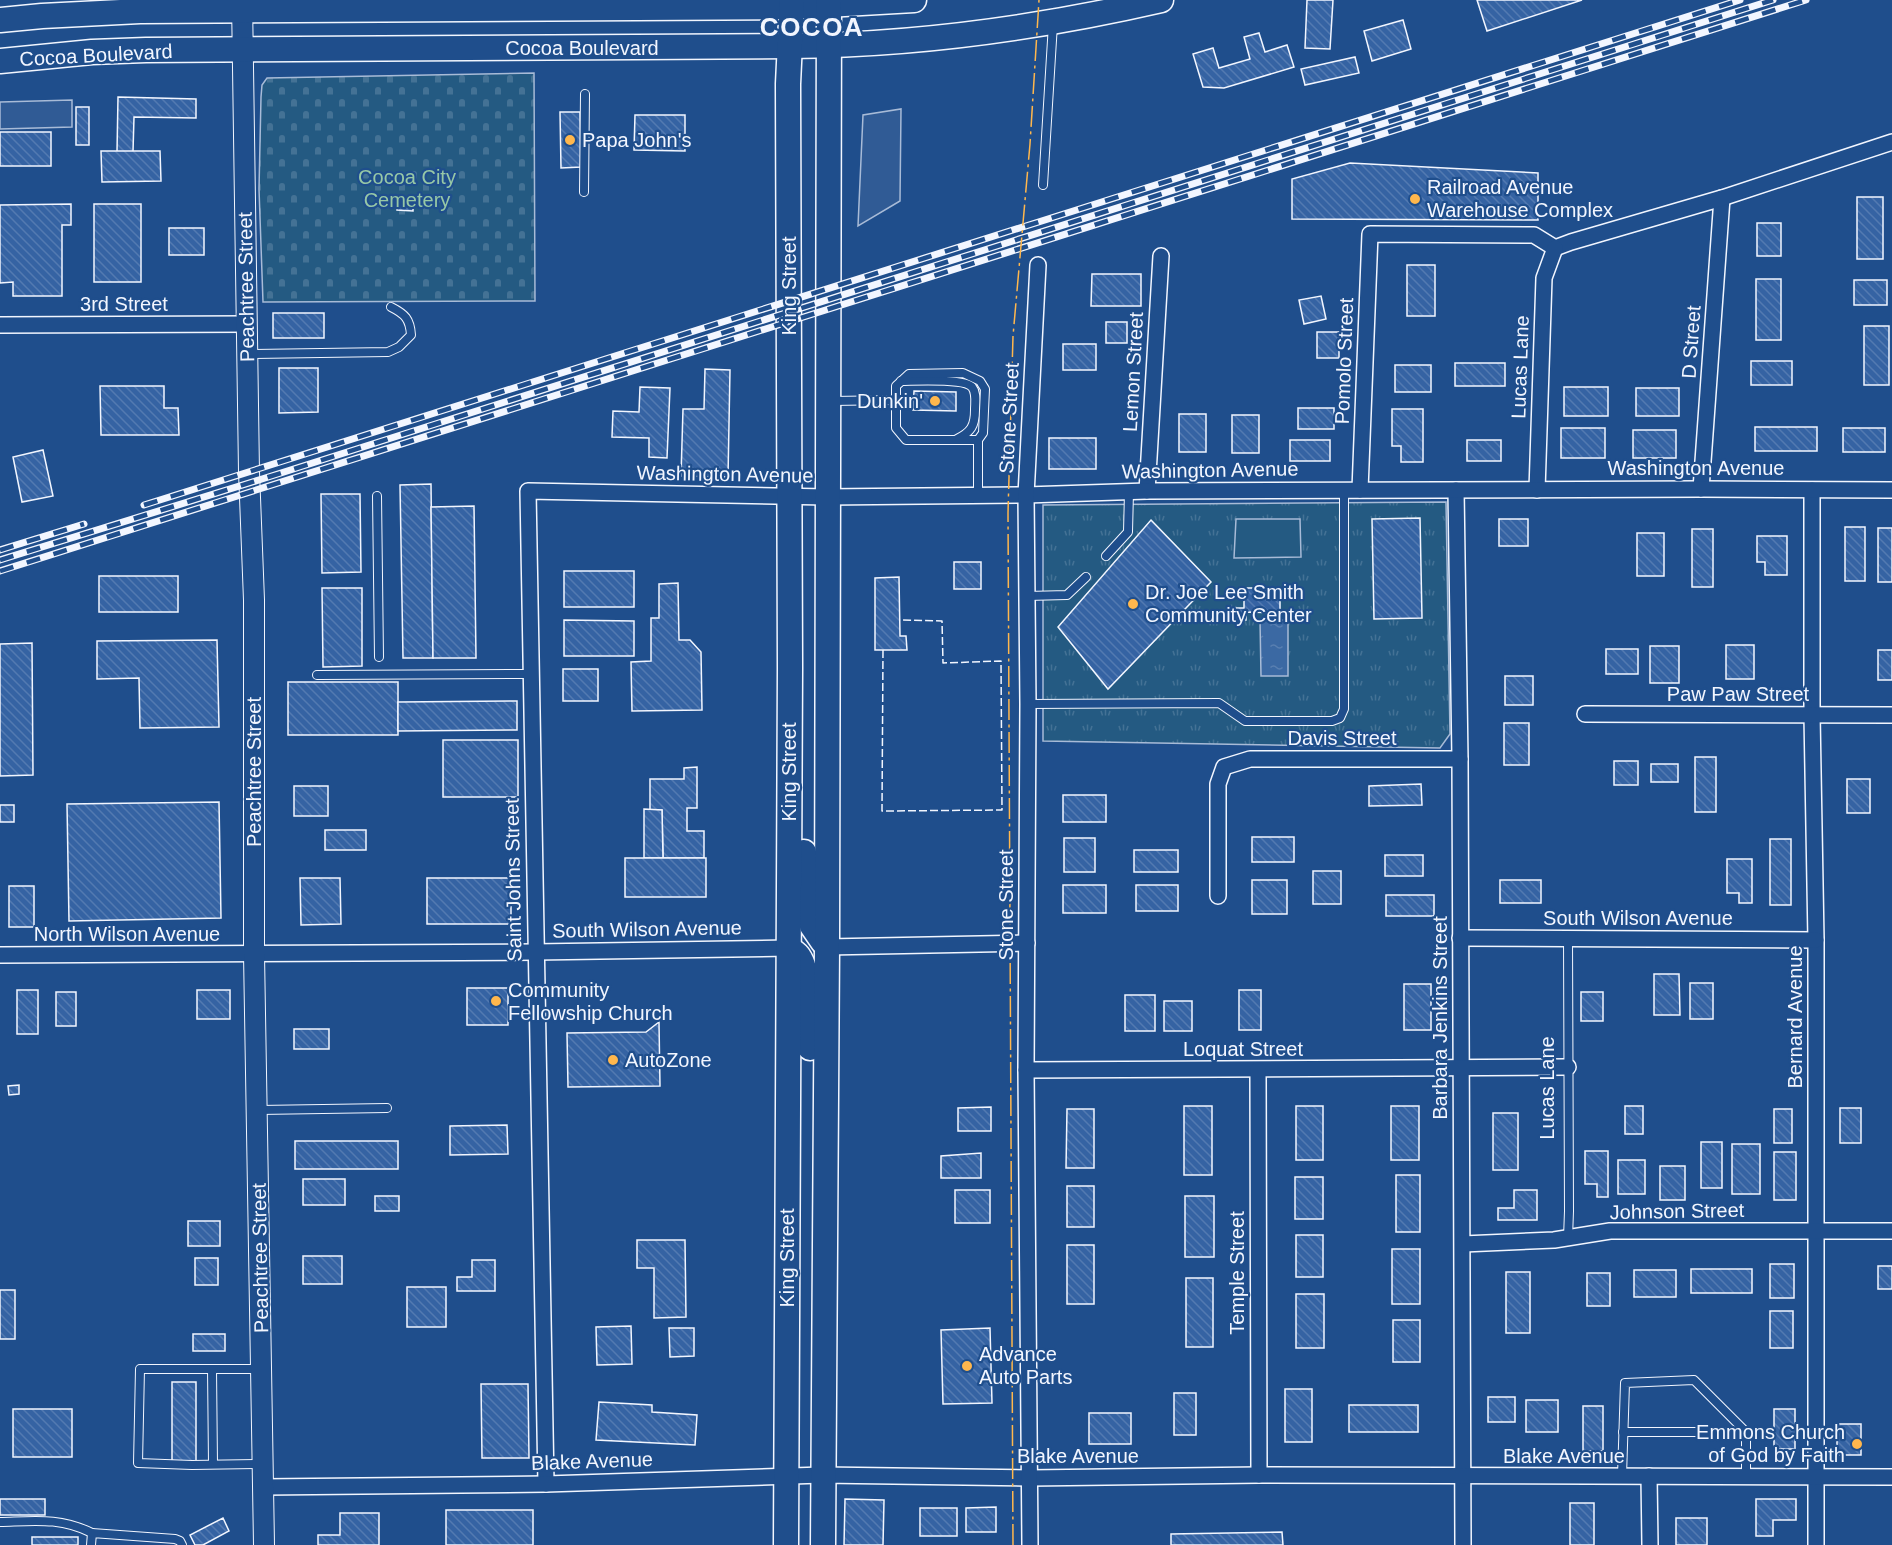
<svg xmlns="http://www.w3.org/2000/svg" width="1892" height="1545" viewBox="0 0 1892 1545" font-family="Arial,sans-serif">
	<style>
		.cemetery { fill: url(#cemetery-stones); stroke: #a8bbd7; stroke-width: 1.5 }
		.park { fill: url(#park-tufts); stroke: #a8bbd7; stroke-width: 1.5 }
		.pitch { fill: #245a82; stroke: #a8bbd7; stroke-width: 1.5 }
		.parking { fill: #305b95; stroke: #a8bbd7; stroke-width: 1.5 }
		.water { fill: url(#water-ripples); stroke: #a8bbd7; stroke-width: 1.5 }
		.building { fill: url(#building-back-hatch); stroke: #f2f6ff; stroke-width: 1.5 }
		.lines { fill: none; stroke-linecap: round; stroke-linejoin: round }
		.service-casing { stroke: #f2f6ff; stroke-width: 10 }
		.minor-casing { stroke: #f2f6ff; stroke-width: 18 }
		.tertiary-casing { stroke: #f2f6ff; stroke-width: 22 }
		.primary-casing { stroke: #f2f6ff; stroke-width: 27 }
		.service { stroke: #1f4e8c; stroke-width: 8 }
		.minor { stroke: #1f4e8c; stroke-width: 15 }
		.tertiary { stroke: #1f4e8c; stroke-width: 20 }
		.primary { stroke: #1f4e8c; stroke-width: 24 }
		.rail-casing { stroke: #f2f6ff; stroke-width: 7 }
		.rail { stroke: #1f4e8c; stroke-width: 4.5; stroke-dasharray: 14; stroke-linecap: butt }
		.fence { stroke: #f2f6ff; stroke-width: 1.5; stroke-dasharray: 8 3; stroke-linecap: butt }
		.power { stroke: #ffb74d; stroke-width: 1.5; stroke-dasharray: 21 4.5 3 4.5; stroke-linecap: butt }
		.poi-dot { fill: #ffb74d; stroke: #1f4e8c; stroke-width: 2 }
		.labels { text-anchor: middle; stroke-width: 4.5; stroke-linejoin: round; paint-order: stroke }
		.street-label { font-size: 20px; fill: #f2f6ff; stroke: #1f4e8c }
		.poi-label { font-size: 20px; fill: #f2f6ff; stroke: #1f4e8c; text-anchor: start }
		.park-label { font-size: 20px; fill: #97c8a6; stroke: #1f4e8c }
		.district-label { font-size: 26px; font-weight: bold; letter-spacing: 1.5px; fill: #f2f6ff; stroke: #1f4e8c }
	</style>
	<defs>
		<pattern id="cemetery-stones" width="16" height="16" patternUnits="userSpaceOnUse" patternTransform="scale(1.5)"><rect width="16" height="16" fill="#245a82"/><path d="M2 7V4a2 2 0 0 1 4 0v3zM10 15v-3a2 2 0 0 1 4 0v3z" fill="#447295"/></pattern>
		<pattern id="park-tufts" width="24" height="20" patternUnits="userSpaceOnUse" patternTransform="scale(1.5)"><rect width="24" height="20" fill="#245a82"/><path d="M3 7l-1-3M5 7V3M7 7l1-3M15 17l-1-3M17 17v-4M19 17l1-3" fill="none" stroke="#447295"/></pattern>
		<pattern id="water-ripples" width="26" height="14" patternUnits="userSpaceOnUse" patternTransform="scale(1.5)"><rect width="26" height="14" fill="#3b69a3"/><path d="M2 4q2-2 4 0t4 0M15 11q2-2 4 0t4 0" fill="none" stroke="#587fb1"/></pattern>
		<pattern id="building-back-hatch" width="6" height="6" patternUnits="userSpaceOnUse" patternTransform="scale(1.5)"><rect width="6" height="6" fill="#3563a3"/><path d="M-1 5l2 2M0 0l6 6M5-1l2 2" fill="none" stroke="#537ab1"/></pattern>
	</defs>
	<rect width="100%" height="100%" fill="#1f4e8c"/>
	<path class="cemetery" d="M534,73L535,301L263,302L259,189L261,97L262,85L267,78Z"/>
	<path class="park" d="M1446,502L1450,734L1440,748L1043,741V505Z"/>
	<path class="pitch" d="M1236,519H1300L1301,557L1234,558Z"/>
	<g class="parking">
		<path d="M72,100V127L0,129V102Z"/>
		<path d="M901,109L900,201L858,226L863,115Z"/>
	</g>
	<path class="water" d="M1260,620H1288V676H1261Z"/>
	<g class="building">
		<path d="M1307,0H1333L1330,49L1305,48Z"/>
		<path d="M1477,0H1582L1487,31Z"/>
		<path d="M1403,20L1411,49L1372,61L1364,31Z"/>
		<path d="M1259,33L1265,52L1287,45L1294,67L1224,88L1203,87L1193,54L1213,48L1219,68L1250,59L1244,37Z"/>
		<path d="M1355,57L1359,73L1305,85L1301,69Z"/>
		<path d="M118,97L196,99V118L134,117L133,152H117Z"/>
		<rect x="76" y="107" width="13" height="38"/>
		<path d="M560,112H580L581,167L561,168Z"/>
		<path d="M635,115H685V151L634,150Z"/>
		<rect x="0" y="132" width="51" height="34"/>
		<path d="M101,151H160L161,181L102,182Z"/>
		<path d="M1350,163L1538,173V220L1292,219V179Z"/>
		<rect x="1857" y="197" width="26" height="62"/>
		<path d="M398,199L413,200V211L397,210Z"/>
		<path d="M71,204V225H62V296H13V282L0,283V205Z"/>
		<rect x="94" y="204" width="47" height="78"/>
		<rect x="1757" y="223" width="24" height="33"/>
		<rect x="169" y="228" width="35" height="27"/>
		<rect x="1407" y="265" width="28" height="51"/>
		<path d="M1092,274H1141V306H1091Z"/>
		<rect x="1756" y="279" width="25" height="61"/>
		<rect x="1854" y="280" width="33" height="25"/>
		<path d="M1321,296L1326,319L1304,324L1299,300Z"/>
		<rect x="273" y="313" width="51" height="25"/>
		<rect x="1106" y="322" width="21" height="21"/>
		<rect x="1864" y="326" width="25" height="59"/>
		<rect x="1317" y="332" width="22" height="26"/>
		<rect x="1063" y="344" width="33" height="26"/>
		<rect x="1751" y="361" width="41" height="24"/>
		<rect x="1455" y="363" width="50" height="23"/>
		<rect x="1395" y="365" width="36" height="27"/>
		<path d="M279,368H318V412L279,413Z"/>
		<path d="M705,369L730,370L728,477L681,476L683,409H704Z"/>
		<path d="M100,386H164V408H178L179,435H101Z"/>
		<path d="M640,387L670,388L667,458L649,457V438L612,437L613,411L639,412Z"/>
		<rect x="1564" y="387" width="44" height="29"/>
		<rect x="1636" y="388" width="43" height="28"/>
		<path d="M914,391L956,392V411L913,410Z"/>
		<rect x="1298" y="408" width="36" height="21"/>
		<path d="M1392,409H1423V462H1401V446H1392Z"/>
		<rect x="1179" y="414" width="27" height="38"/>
		<rect x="1232" y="415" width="27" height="38"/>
		<rect x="1755" y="427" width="62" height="24"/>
		<rect x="1561" y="428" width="44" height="30"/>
		<rect x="1843" y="428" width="42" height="24"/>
		<rect x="1633" y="430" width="43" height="28"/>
		<rect x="1049" y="438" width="47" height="31"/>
		<rect x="1290" y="440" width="40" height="21"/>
		<rect x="1467" y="440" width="34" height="21"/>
		<path d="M43,450L53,496L22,502L13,457Z"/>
		<path d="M431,484L433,658H403L400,485Z"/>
		<path d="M321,494H360L361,572L322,573Z"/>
		<path d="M474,506L476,658H433L431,507Z"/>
		<path d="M1420,518L1422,618L1374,619L1372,519Z"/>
		<rect x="1499" y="519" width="29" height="27"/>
		<path d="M1151,520L1211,582L1108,689L1058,627Z"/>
		<rect x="1845" y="527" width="20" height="54"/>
		<rect x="1878" y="528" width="14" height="54"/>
		<rect x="1692" y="529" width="21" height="58"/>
		<rect x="1637" y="533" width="27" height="43"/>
		<path d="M1757,536H1787V575H1765V562H1757Z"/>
		<rect x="954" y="562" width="27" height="27"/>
		<rect x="564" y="571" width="70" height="36"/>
		<rect x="99" y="576" width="79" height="36"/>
		<path d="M899,577L900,636H906L907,650H875V578Z"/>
		<path d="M678,583L679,640H690L701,652L702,710L632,711L631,662L651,661V618H659V584Z"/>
		<path d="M322,588H362V666L323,667Z"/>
		<path d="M1244,588H1280V613L1246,612V620H1232V608H1244Z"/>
		<path d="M564,620L634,621V656H564Z"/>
		<path d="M217,640L219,727L140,728L139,678L97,679V641Z"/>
		<path d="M32,643L33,775L0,776V644Z"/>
		<rect x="1726" y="645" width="28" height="34"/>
		<rect x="1650" y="646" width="29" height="37"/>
		<rect x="1606" y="649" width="32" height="25"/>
		<rect x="1878" y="650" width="14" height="30"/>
		<rect x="563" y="669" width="35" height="32"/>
		<rect x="1505" y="676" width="28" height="29"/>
		<rect x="288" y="682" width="110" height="53"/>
		<path d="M517,701V730L398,731V702Z"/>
		<rect x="1504" y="723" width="25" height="42"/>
		<rect x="443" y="740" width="75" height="57"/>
		<rect x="1695" y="757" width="21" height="55"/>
		<rect x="1614" y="761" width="24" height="24"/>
		<rect x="1651" y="764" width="27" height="18"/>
		<path d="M697,767V808H687V831H704V858H663L662,810H650V779H684V768Z"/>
		<rect x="1847" y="779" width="23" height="34"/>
		<path d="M1421,784L1422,805L1369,806V786Z"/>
		<rect x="294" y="786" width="34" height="30"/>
		<rect x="1063" y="795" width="43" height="27"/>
		<path d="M219,802L221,918L69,921L67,804Z"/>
		<rect x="0" y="805" width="14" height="17"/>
		<path d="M644,809L662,810L663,858H644Z"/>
		<rect x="325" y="830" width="41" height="20"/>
		<rect x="1252" y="837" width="42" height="25"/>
		<rect x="1064" y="838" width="31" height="34"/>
		<rect x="1770" y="839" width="21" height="66"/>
		<rect x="1134" y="850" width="44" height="22"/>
		<rect x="1385" y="855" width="38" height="21"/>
		<rect x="625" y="858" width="81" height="39"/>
		<path d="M1727,859H1752V903H1739V893H1727Z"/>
		<rect x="1313" y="871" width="28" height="33"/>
		<path d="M300,878H340L341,924L301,925Z"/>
		<rect x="427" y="878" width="84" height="46"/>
		<rect x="1252" y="880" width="35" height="34"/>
		<rect x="1500" y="880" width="41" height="23"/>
		<rect x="1063" y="885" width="43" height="28"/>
		<rect x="1136" y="885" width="42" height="26"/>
		<rect x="9" y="886" width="25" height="41"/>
		<rect x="1386" y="895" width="48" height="21"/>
		<path d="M1654,974H1679L1680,1015H1654Z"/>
		<rect x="1690" y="983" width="23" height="36"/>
		<rect x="1404" y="984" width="27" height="46"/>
		<rect x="467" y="988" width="41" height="37"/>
		<rect x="17" y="990" width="21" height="44"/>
		<rect x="197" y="990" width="33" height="29"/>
		<rect x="1239" y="990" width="22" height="40"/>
		<rect x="56" y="992" width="20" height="34"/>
		<rect x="1581" y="992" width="22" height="29"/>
		<rect x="1125" y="995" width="30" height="36"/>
		<rect x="1164" y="1001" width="28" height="30"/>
		<path d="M659,1022L660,1086L568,1087L567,1033L646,1032Z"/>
		<rect x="294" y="1029" width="35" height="20"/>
		<path d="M19,1085V1094L9,1095L8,1086Z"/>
		<rect x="1184" y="1106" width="28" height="69"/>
		<rect x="1296" y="1106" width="27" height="54"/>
		<rect x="1391" y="1106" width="28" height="54"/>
		<rect x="1625" y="1106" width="18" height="28"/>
		<path d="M991,1107V1131H958V1108Z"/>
		<rect x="1840" y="1108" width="21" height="35"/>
		<path d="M1067,1109H1094V1168H1066Z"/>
		<rect x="1774" y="1109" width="18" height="34"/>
		<rect x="1493" y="1113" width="25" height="57"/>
		<path d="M507,1125L508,1154L450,1155V1126Z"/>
		<rect x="295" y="1141" width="103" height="28"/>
		<rect x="1701" y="1142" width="21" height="46"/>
		<rect x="1732" y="1144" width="28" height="50"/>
		<path d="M1585,1151H1608V1197H1597V1184H1585Z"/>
		<rect x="1774" y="1152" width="22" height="48"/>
		<path d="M981,1153V1178H941V1156Z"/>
		<rect x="1618" y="1160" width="27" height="34"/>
		<rect x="1660" y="1166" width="25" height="34"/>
		<rect x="1396" y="1175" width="24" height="57"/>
		<rect x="1295" y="1177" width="28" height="42"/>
		<rect x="303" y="1179" width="42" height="26"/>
		<rect x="1067" y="1186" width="27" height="41"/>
		<rect x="955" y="1190" width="35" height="33"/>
		<path d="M1514,1190H1537V1220H1498V1208H1514Z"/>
		<rect x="375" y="1196" width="24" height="15"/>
		<rect x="1185" y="1196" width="29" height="61"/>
		<rect x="188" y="1221" width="32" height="25"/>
		<rect x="1296" y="1235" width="27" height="42"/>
		<path d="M637,1240H685L686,1317L654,1318V1268H637Z"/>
		<rect x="1067" y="1245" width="27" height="59"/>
		<rect x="1392" y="1249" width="28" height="55"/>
		<rect x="303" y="1256" width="39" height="28"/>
		<rect x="195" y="1258" width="23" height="27"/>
		<path d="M472,1260H495V1291H457V1277H472Z"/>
		<rect x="1770" y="1264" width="24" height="34"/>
		<rect x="1878" y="1266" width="14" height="23"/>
		<rect x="1691" y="1269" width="61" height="24"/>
		<rect x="1634" y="1270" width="42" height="27"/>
		<rect x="1506" y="1272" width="24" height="61"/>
		<rect x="1587" y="1273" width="23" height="33"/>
		<rect x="1186" y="1278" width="27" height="69"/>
		<rect x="407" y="1287" width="39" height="40"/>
		<rect x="0" y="1290" width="15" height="49"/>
		<rect x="1296" y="1294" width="28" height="54"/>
		<rect x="1770" y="1311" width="23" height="37"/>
		<rect x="1393" y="1320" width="27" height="42"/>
		<path d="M631,1326L632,1364L597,1365L596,1327Z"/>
		<path d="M669,1328H694V1356L670,1357Z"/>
		<path d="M990,1328L992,1403L943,1404L941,1330Z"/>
		<rect x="193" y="1334" width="32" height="17"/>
		<rect x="172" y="1382" width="24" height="79"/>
		<path d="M481,1384H528L529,1458H482Z"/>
		<rect x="1285" y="1389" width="27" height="53"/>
		<rect x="1174" y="1393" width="22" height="42"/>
		<rect x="1488" y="1397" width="27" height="25"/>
		<rect x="1526" y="1400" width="32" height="32"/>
		<path d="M599,1402L652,1405V1412L697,1415L695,1445L596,1440Z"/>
		<rect x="1349" y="1405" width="69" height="27"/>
		<rect x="1583" y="1406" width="20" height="45"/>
		<rect x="13" y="1409" width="59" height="48"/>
		<rect x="1774" y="1409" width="21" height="40"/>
		<rect x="1089" y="1413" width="42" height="31"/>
		<rect x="1837" y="1424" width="24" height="31"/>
		<rect x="0" y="1499" width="45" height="16"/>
		<path d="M845,1499L884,1500L883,1545H844Z"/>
		<path d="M1756,1499H1796V1520H1773V1536H1756Z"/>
		<rect x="1570" y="1503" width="24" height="42"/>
		<path d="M996,1507V1532H966V1508Z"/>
		<rect x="920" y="1508" width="37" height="28"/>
		<rect x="446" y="1510" width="87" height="35"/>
		<path d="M340,1513H379V1545H318V1535H340Z"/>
		<path d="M223,1518L229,1531L203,1545H195L190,1535Z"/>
		<rect x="1676" y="1518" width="31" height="27"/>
		<path d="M1282,1532L1283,1545H1171V1534Z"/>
		<rect x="32" y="1537" width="46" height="8"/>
	</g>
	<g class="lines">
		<defs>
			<g id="service">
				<path d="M1043,185L1053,24"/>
				<path d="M584,192L585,94"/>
				<path d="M249,354L388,352L399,347L411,335C410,319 405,314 391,307"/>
				<path d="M901,381C915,381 964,378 972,387C977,393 975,402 975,410C975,426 971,432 957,439"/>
				<path d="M832,401L896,400"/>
				<path d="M978,495V440L983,433L985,389L980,381L963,373L909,374L896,386V428L906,440H978"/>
				<path d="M377,496L379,657"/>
				<path d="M1106,556L1128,532L1129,492"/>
				<path d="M1027,596L1067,595L1086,577"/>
				<path d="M317,675L531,674"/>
				<path d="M1028,704L1219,703L1245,721H1332L1340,718L1344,709V490"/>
				<path d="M1568,938L1569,1211L1568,1238"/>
				<path d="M259,1110L387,1108"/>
				<path d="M212,1369L213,1464"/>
				<path d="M259,1369H140L138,1463L192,1465L263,1464"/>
				<path d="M1623,1432H1746"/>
				<path d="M1622,1476L1625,1383L1694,1380L1746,1432V1477"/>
				<path d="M0,1522C34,1521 60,1517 92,1533"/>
				<path d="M91,1545L92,1533L175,1539L180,1541L182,1545"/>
			</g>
			<g id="minor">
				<path d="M0,325L247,324"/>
				<path d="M1701,489L1722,198"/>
				<path d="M1360,490L1370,234L1534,235L1555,248L1571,242L1722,198L1892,142"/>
				<path d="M1456,490L1460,759L1463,1545"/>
				<path d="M1537,490L1544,278L1555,248"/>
				<path d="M1812,490V715L1816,940V1545"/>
				<path d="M1147,491L1161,256"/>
				<path d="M1585,714L1892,715"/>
				<path d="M1218,896V784L1224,767L1250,759H1460"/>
				<path d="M1460,938L1816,940"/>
				<path d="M827,947L1027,943"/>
				<path d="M0,955L535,952L788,948"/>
				<path d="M1026,1070L1568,1067"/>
				<path d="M1258,1070L1259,1475"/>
				<path d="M1463,1244L1554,1240L1610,1231H1892"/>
				<path d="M1649,1476L1650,1545"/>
				<path d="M546,1484L528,491L827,497L1026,495L1147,491L1701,489L1892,490"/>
				<path d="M264,1487L546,1484L822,1475L1030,1478L1259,1475L1892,1477"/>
				<path d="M1030,1545L1026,1070L1028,704L1026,495L1038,265"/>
			</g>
			<path id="tertiary" d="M242,0L249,472L254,600V954L264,1545"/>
			<g id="primary">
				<path d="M0,20L42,16L140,11L792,7L914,0"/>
				<path d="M0,61L92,52L146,50L790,46C915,45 1039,28 1161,0"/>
				<path d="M804,852L808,907L812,926L823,942"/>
				<path d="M788,948C792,951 797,953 799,957C811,974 809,1026 810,1048"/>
				<path d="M786,1545L790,668L788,84L792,0"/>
				<path d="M823,1545L827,947L829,0"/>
			</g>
		</defs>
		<use href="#service" class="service-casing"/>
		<use href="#minor" class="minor-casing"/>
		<use href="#tertiary" class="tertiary-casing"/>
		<use href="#primary" class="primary-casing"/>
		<use href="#service" class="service"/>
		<use href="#minor" class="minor"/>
		<use href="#tertiary" class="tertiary"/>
		<use href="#primary" class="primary"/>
		<defs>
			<g id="rail">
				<path d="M144,505L1740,0"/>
				<path d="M0,550L84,524"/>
				<path d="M0,560L262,479L1773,0"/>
				<path d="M0,571L1806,0"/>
			</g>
		</defs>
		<use href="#rail" class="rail-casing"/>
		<use href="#rail" class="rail"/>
		<path class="fence" d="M883,650L882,811L1002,810L1001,661L943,663L942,621L899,620"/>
		<path class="power" d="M1013,1545L1008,513L1013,336L1030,144L1039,0"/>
	</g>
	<g class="poi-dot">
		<circle cx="570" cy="140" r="6"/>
		<circle cx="1415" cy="199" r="6"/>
		<circle cx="935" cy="401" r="6"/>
		<circle cx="1133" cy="604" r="6"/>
		<circle cx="496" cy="1001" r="6"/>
		<circle cx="613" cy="1060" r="6"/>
		<circle cx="967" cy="1366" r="6"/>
		<circle cx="1857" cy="1444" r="6"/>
	</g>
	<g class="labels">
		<g class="street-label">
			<text x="582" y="55">Cocoa Boulevard</text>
			<text transform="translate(96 55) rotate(-3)" y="7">Cocoa Boulevard</text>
			<text transform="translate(789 286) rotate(-90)" y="7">King Street</text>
			<text transform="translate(246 287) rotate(-91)" y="7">Peachtree Street</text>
			<text x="124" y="311">3rd Street</text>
			<text transform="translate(1691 342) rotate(-86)" y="7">D Street</text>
			<text transform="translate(1344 361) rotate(-88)" y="7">Pomolo Street</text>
			<text transform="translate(1520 367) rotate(-88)" y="7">Lucas Lane</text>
			<text transform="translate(1133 372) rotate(-87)" y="7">Lemon Street</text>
			<text transform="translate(1009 418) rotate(-87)" y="7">Stone Street</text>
			<text x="1696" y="475">Washington Avenue</text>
			<text transform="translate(1210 470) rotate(-1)" y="7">Washington Avenue</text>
			<text transform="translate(725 474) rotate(1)" y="7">Washington Avenue</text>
			<text x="1738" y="701">Paw Paw Street</text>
			<text x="1342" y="745">Davis Street</text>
			<text transform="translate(254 772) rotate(-90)" y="7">Peachtree Street</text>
			<text transform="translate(789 772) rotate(-90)" y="7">King Street</text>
			<text transform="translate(513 880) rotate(-91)" y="7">Saint Johns Street</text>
			<text transform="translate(1006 905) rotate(-90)" y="7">Stone Street</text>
			<text x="1638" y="925">South Wilson Avenue</text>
			<text transform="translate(647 929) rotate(-1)" y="7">South Wilson Avenue</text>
			<text x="127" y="941">North Wilson Avenue</text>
			<text transform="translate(1795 1017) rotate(-90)" y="7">Bernard Avenue</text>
			<text transform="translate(1440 1018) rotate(-90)" y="7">Barbara Jenkins Street</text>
			<text x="1243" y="1056">Loquat Street</text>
			<text transform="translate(1547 1088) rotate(-90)" y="7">Lucas Lane</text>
			<text transform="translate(1677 1211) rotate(-1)" y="7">Johnson Street</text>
			<text transform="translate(260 1258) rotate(-91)" y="7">Peachtree Street</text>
			<text transform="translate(787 1258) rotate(-90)" y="7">King Street</text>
			<text transform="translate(1237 1273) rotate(-90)" y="7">Temple Street</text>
			<text x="1078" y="1463">Blake Avenue</text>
			<text x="1564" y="1463">Blake Avenue</text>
			<text transform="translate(592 1461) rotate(-2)" y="7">Blake Avenue</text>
		</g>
		<g class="poi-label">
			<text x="582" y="147">Papa John's</text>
			<text x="1427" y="194">Railroad Avenue<tspan x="1427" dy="23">Warehouse Complex</tspan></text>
			<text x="923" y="408" text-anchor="end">Dunkin'</text>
			<text x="1145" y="599">Dr. Joe Lee Smith<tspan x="1145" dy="23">Community Center</tspan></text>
			<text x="508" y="997">Community<tspan x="508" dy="23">Fellowship Church</tspan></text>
			<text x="625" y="1067">AutoZone</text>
			<text x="979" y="1361">Advance<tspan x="979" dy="23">Auto Parts</tspan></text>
			<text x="1845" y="1439" text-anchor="end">Emmons Church<tspan x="1845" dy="23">of God by Faith</tspan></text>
		</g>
		<g class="park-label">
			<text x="407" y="184">Cocoa City<tspan x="407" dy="23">Cemetery</tspan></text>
		</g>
		<g class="district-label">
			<text x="812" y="36">COCOA</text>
		</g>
	</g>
</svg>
